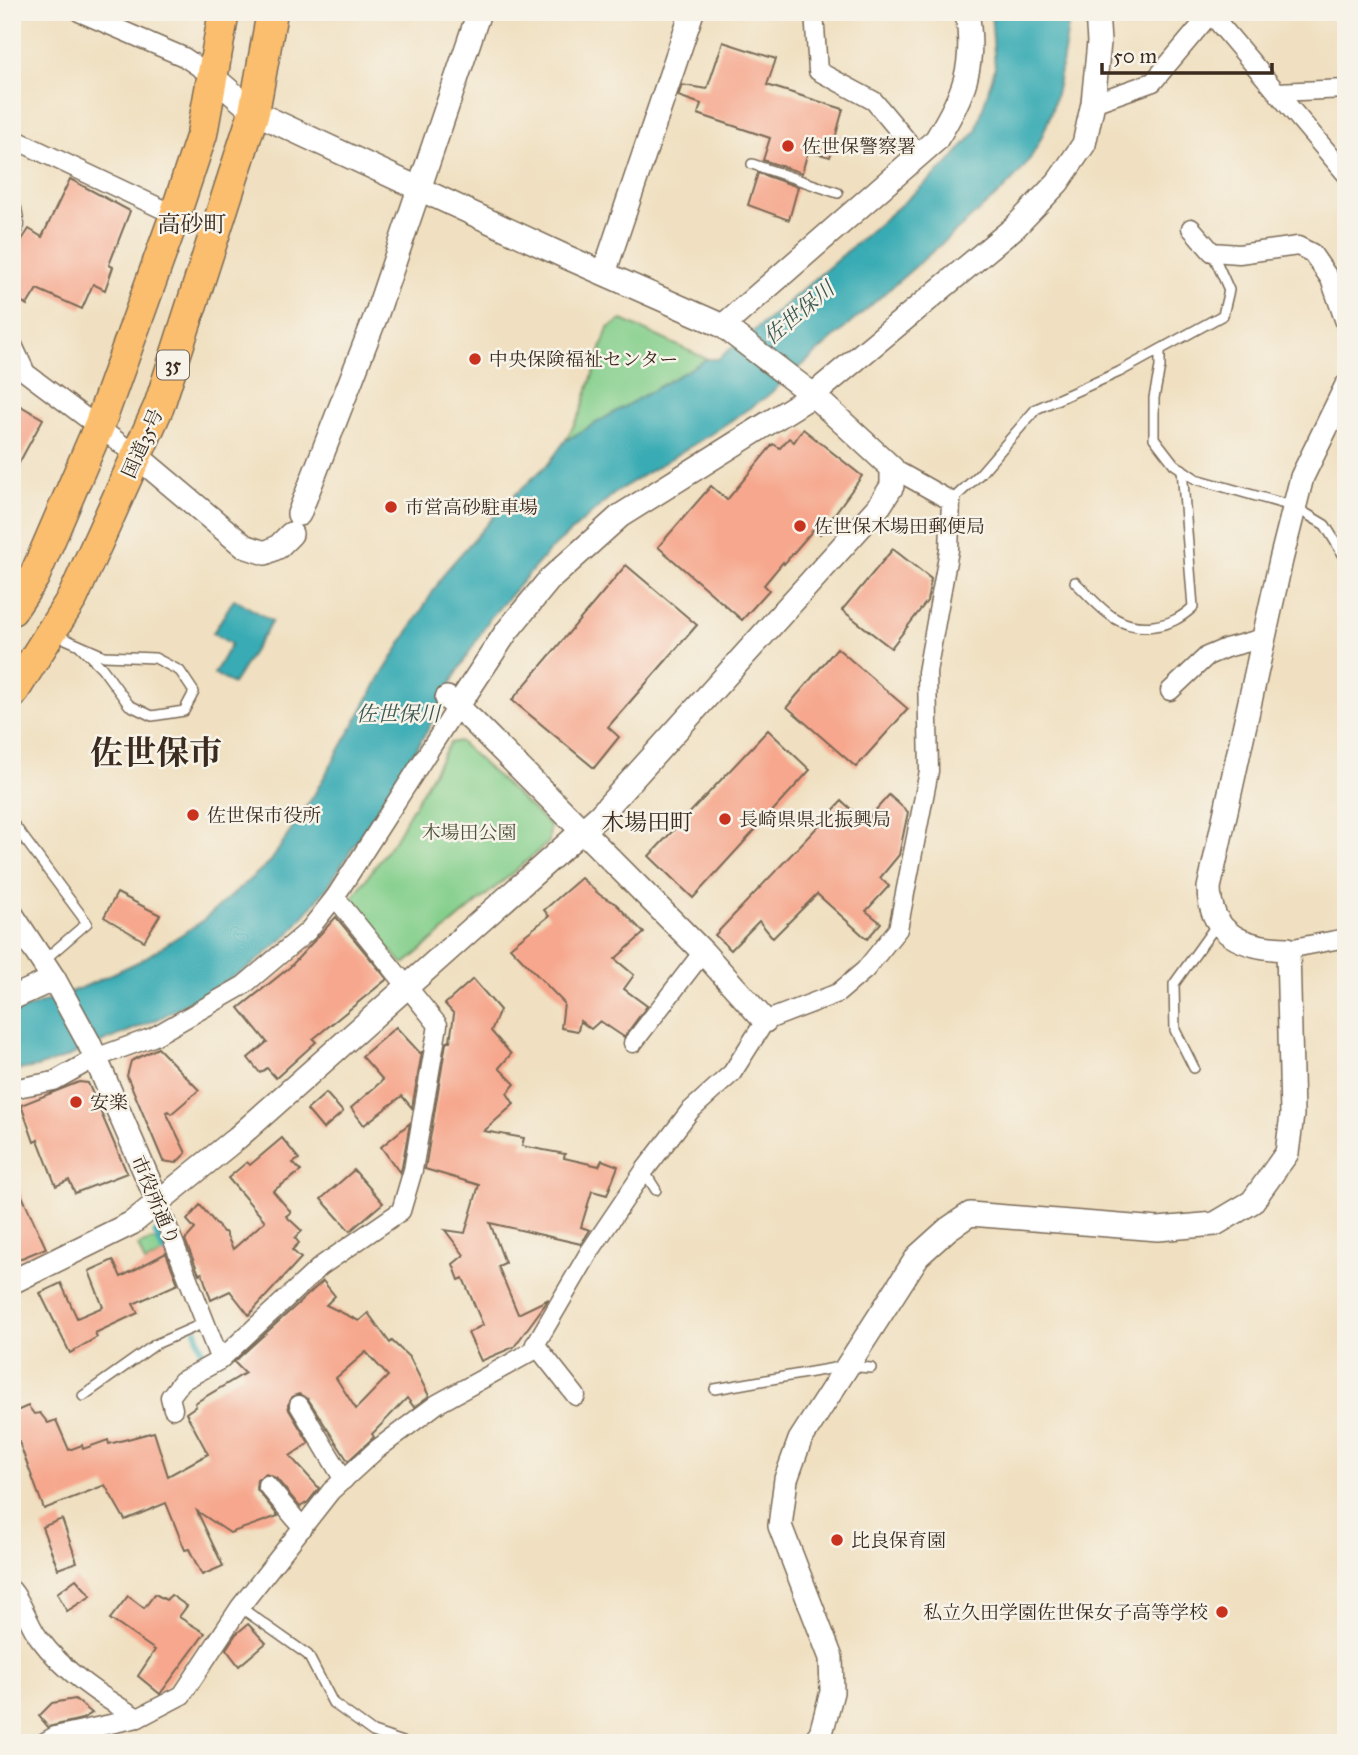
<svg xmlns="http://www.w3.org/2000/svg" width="1358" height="1755" viewBox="0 0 1358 1755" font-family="'IM FELL Great Primer','Noto Serif JP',serif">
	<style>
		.green { fill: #84cf8c; stroke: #607c55; stroke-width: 2 }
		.water { fill: #39abb4; stroke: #3a6a69; stroke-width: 2 }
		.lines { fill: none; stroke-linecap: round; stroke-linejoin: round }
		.stream { stroke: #39abb4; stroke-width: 7 }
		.building { fill: #f6a78d; fill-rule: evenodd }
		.service-casing { stroke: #7a6a57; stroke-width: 12 }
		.minor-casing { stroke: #7a6a57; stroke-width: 21 }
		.tertiary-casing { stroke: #7a6a57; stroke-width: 26 }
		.trunk-casing { stroke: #7a6a57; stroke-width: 33 }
		.service { stroke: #fff; stroke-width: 9 }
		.minor { stroke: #fff; stroke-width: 18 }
		.tertiary { stroke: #fff; stroke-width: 23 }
		.trunk { stroke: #fbbe6e; stroke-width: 30 }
		.poi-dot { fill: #c8321e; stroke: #f7f3e8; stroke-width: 2.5 }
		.labels { text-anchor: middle; stroke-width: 5; stroke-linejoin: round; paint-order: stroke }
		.shield { fill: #f7f3e8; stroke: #73665b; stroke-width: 2 }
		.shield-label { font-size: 18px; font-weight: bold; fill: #3b2a1e }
		.poi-label { font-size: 19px; fill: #3b2a1e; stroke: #f7f3e8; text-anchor: start }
		.street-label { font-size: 19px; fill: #3b2a1e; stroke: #f7f3e8 }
		.park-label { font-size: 19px; fill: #4d533a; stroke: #f7f3e8 }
		.water-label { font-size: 21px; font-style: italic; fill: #3a5752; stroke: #f7f3e8 }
		.quarter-label { font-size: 23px; fill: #3b2a1e; stroke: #f7f3e8 }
		.town-label { font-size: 33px; font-weight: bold; fill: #3b2a1e; stroke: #f7f3e8 }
	</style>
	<rect width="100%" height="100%" fill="#f7f3e8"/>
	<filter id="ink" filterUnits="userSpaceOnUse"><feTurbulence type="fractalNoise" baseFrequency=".0143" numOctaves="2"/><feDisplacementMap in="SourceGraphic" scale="14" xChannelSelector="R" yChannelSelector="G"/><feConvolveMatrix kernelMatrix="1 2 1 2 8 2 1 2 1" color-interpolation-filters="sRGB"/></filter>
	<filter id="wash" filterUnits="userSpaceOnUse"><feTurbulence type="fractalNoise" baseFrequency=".00686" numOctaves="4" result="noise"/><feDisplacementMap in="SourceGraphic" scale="28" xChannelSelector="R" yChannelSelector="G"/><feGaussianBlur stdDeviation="1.57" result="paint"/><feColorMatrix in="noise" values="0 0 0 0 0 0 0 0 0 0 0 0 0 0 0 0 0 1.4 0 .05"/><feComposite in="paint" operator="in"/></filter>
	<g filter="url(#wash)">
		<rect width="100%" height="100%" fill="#f0e0c1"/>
		<g class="green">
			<path d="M622,320L707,359L565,441L580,414L608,328Z"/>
			<path d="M459,741L550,826L549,842L406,963H402L348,904L395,839L450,743Z"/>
			<path d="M152,1240L160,1243L165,1254L145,1263L138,1246Z"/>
		</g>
		<g class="water">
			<path d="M991,12H1070C1062,66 1057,121 1025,166C1019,175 1010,182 1003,190L766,397L714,432L616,492L549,551L490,618L452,681L426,733L327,888L288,935L247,969L160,1018L65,1058L37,1067L12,1071V1014L86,986L140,961L201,922L271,861L314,795L380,678L445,572L501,508L549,463L565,441L707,359H718L770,318L948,164L976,131L995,68Z"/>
			<path d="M234,599L272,621L233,684L214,674L231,644L213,633Z"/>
		</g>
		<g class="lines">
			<g class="stream">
				<path d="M156,1233L168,1260"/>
				<path d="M196,1331L203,1354"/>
			</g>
		</g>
		<g id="blocks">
			<g class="building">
				<path d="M723,42L776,59L767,85L843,109L830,157L808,151L802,173L763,160L770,138L698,114L701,104L678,96L682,85L707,89Z"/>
				<path d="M758,173L798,187L789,220L748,205Z"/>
				<path d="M70,179L130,211L109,265L113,267L105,290L93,284L82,309L37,289L27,305L12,295V255L29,229L42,237Z"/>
				<path d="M12,401L43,419L12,476Z"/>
				<path d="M803,429L862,476L820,534L814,529L784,564L783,562L764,585L769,590L742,620L658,547L711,486L727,500L773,444L780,448L789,438L794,442Z"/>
				<path d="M893,549L931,579L927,601L891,648L842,610Z"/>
				<path d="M626,565L697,625L608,727L619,737L594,768L512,700Z"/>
				<path d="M837,648L908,709L856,767L787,707Z"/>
				<path d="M768,730L810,770L693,898L649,856Z"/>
				<path d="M889,795L908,812L899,855L880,878L889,886L866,911L881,923L867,939L817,894L773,938L759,921L731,950L715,935L842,801L865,822Z"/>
				<path d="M581,878L600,895L616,904L644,933L615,959L634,975L624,989L647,1006L624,1037L600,1021L591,1029L580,1021L578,1031L561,1028L564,1003L510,947L549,916L544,910Z"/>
				<path d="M117,893L160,915L144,941L104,917Z"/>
				<path d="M336,917L387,979L313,1039L316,1042L276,1078L267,1068L260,1073L248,1058L267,1042L239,1008L290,967Z"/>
				<path d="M473,979L500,1010L491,1031L511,1054L499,1068L515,1084L507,1093L514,1104L484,1131L524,1138L522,1146L565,1154L564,1158L599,1166L602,1160L618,1166L607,1195L592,1191L581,1227L590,1230L581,1244L490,1223L505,1263L498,1266L518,1314L549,1299L514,1347L481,1361L468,1333L483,1325L463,1278L459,1280L453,1264L464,1255L445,1230L465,1233L479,1185L425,1169L446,1043L450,1041L454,1014L445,1004Z"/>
				<path d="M396,1027L420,1053L422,1052L412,1108L402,1096L364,1125L351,1108L383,1080L362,1056Z"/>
				<path d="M158,1048L199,1090L171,1114L168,1111L166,1112L186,1153L176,1163L163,1161L127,1076L131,1061Z"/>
				<path d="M79,1082L88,1083L127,1173L75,1193L69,1180L56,1186L38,1140L34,1142L21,1105Z"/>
				<path d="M326,1093L343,1112L323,1129L307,1110Z"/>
				<path d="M410,1123L402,1167L400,1173L381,1147Z"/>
				<path d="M282,1138L299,1159L293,1163L301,1171L273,1191L291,1212L286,1216L302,1231L295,1238L299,1243L292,1250L301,1258L249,1315L230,1291L211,1300L202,1273L199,1274L185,1240L195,1229L187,1220L200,1205L223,1232H225L233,1249L265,1221L228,1178L247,1162L250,1165Z"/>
				<path d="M354,1170L383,1203L350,1231L321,1199Z"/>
				<path d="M12,1174L46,1248L12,1262Z"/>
				<path d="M166,1253L178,1284L133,1304L138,1313L95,1333L97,1337L70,1353L40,1293L61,1283L77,1318L103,1307L89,1271L113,1260L121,1277Z"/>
				<path d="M323,1281L335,1296L326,1305L359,1321L368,1313L390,1343L392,1341L410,1358L429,1396L414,1407L407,1398L372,1434L374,1437L348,1461L308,1399L299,1394L293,1396L288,1405L289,1410L309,1443L290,1456L319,1488L308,1502L300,1507L276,1478L266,1474L257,1480L256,1488L278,1516L230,1533L197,1511L223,1566L202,1575L189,1549L185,1550L166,1503L125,1520L105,1485L44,1509L19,1442L12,1444V1413L28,1406L34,1414L40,1413L48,1423L56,1420L69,1450L82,1445L83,1449L108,1440L109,1444L154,1432L168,1476L208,1454L186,1413L196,1406L195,1403L245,1373L234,1362ZM366,1352L388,1376L356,1409L336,1378Z"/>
				<path d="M62,1519L77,1562L58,1569L42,1527Z"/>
				<path d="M76,1579L91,1596L67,1611L57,1593Z"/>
				<path d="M155,1594L166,1600L171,1595L187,1606L179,1617L205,1633L160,1694L138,1676L155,1650L110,1619L128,1596L144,1608Z"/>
				<path d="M248,1624L266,1643L239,1666L226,1649L236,1634Z"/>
				<path d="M75,1699L92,1713L82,1719L48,1727L39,1716L52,1703Z"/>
			</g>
		</g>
	</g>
	<g filter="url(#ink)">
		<use href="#blocks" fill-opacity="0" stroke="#7a6a57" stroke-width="2"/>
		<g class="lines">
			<defs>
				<g id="service">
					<path d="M752,164L838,193"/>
					<path d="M1160,350V367L1154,398V438L1174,464L1196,479L1295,507L1325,525L1346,559"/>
					<path d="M951,501L980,474L1036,409L1119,372L1223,315L1229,290L1212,252"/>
					<path d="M1075,582C1100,606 1116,631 1154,626C1170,624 1181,618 1193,607L1182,469"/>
					<path d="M54,634L104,656L155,658L180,671L194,692L184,711L152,716L129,705L102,668L80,646"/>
					<path d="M15,826L87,923L43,961"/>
					<path d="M1194,1068L1175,1030L1174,984L1217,924"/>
					<path d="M644,1171L656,1190"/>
					<path d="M715,1389L846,1366L871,1368"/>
					<path d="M83,1396L156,1344L204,1323"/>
					<path d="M240,1607L308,1655L333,1703L373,1732L406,1743"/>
				</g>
				<g id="minor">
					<path d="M79,12L184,57L212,76"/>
					<path d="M814,12L818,71L874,101L919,155"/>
					<path d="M1211,14L1346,174"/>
					<path d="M1277,92L1346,89"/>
					<path d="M1093,103L1153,82L1212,12"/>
					<path d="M12,138L175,215"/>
					<path d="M12,209L15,225L12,230"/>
					<path d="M1191,228L1212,252L1239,254L1298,246L1312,253L1330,279L1346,325"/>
					<path d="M12,343L26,373L137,456"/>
					<path d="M1170,691L1207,656L1226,648L1264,638"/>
					<path d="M1288,949L1346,938"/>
					<path d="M633,1043L703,952"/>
					<path d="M12,1089L54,1081L95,1058L153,1037L244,985L308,931L335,897L457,707"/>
					<path d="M158,1202L220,1360"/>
					<path d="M535,1344L576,1396"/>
					<path d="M299,1405L344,1480"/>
					<path d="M173,1409L170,1397L182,1381L220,1360L321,1266L401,1211L413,1170L438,1025L335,897"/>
					<path d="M267,1485L303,1528"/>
					<path d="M12,1590C24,1604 28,1624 39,1638C64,1672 102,1697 138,1718"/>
					<path d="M43,1743L55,1736L138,1718L182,1695L240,1607L331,1491L376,1450L437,1404L531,1352L590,1251L644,1171L690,1111L732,1073L765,1021L838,993L865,970L898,929L929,771L927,672L949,550L951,501L892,468"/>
				</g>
				<g id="tertiary">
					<path d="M604,273L692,12"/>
					<path d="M723,326L936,140C964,95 976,66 967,12"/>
					<path d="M137,456L244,546L265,553L278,547L291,534"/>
					<path d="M299,514L377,313L479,12"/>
					<path d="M447,698L473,721L703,952L765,1021"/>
					<path d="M457,707L507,631L549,580L620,516L813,395L1015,227L1058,182L1084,144L1093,103L1099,42L1097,12"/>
					<path d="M12,915L54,979L89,1043L158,1202"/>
					<path d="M12,998L54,979"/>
					<path d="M12,1282L132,1223L237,1138L600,815L880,505L892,486V468L813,395L723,326L564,256L254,112L212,76"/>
					<path d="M813,1743L821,1733L832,1692L831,1658L780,1526L786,1479L800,1440L918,1256L948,1229L970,1214L1158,1229L1215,1224L1252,1202L1287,1153L1292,1115L1288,949C1245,948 1210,936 1209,888L1281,560L1302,477L1346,387"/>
				</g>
				<g id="trunk">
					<path d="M12,610L34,577L99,426L175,215L202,134L224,12"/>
					<path d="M12,694L73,597L159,406L254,112L272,12"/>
				</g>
			</defs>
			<use href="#service" class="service-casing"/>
			<use href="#minor" class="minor-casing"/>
			<use href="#tertiary" class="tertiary-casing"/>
			<use href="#trunk" class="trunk-casing"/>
			<use href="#service" class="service"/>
			<use href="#minor" class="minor"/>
			<use href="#tertiary" class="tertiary"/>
			<use href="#trunk" class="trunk"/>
		</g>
	</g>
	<g class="poi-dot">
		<circle cx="788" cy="146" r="7"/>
		<circle cx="475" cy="359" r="7"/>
		<circle cx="391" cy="507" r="7"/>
		<circle cx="800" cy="526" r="7"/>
		<circle cx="193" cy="815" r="7"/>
		<circle cx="725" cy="819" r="7"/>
		<circle cx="76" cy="1102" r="7"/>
		<circle cx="837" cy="1540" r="7"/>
		<circle cx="1222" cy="1612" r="7"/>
	</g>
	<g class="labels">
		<rect class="shield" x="157" y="350.5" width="32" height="29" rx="5"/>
		<g class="shield-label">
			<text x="173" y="371">35</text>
		</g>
		<g class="poi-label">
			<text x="802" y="153">佐世保警察署</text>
			<text x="489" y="366">中央保険福祉センター</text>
			<text x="405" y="514">市営高砂駐車場</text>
			<text x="814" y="533">佐世保木場田郵便局</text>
			<text x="207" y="822">佐世保市役所</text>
			<text x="739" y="826">長崎県県北振興局</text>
			<text x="90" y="1109">安楽</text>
			<text x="851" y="1547">比良保育園</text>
			<text x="1208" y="1619" text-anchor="end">私立久田学園佐世保女子高等学校</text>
		</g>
		<g class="street-label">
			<text transform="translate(142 443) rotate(-66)" y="7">国道35号</text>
			<text transform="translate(156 1200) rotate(67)" y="7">市役所通り</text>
		</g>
		<g class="park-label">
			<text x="469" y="839">木場田公園</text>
		</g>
		<g class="water-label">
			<text transform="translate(799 313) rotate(-40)" y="7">佐世保川</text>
			<text x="398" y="721">佐世保川</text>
		</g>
		<g class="quarter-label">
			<text x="192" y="232">高砂町</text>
			<text x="647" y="830">木場田町</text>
		</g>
		<g class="town-label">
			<text x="156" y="764">佐世保市</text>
		</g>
	</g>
	<rect width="1358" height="1755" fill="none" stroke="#f7f3e8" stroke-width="42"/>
	<path d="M1102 63v10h170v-10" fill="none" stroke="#3b2a1e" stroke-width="3.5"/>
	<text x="1113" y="63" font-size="21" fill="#3b2a1e" stroke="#f7f3e8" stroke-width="5" paint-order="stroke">50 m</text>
</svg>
